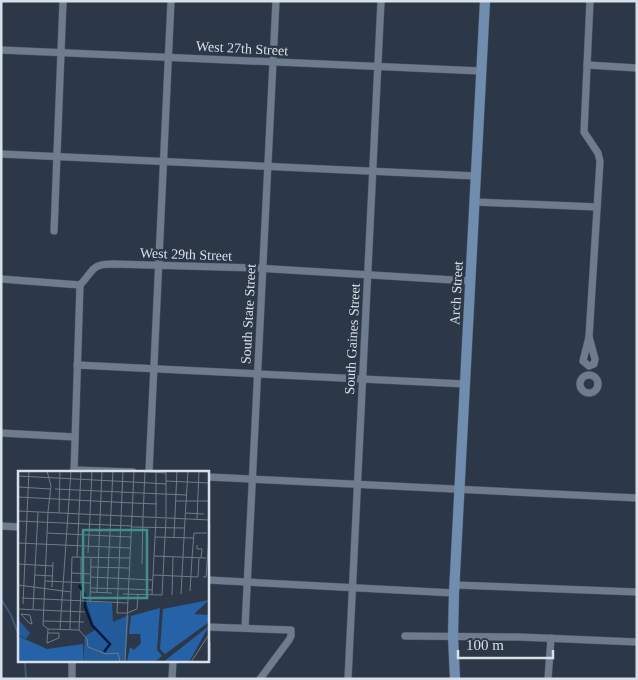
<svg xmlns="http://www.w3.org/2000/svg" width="638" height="680" viewBox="0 0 638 680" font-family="'Times New Roman',serif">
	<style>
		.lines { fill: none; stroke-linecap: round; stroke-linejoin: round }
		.stream { stroke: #415672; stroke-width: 2 }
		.minor-casing { stroke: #4b5562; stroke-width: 8 }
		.secondary-casing { stroke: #4b5562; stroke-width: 11 }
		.minor { stroke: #6e7c8e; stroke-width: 7 }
		.secondary { stroke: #708cae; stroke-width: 10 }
		.labels { text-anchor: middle; stroke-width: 5; stroke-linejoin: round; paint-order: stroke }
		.street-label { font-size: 14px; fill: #d8dfe9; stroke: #2c3848 }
		.inset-river { fill: none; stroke: #001b3f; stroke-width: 2.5 }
		.inset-road { fill: none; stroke: #717b88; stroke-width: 1 }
		.view { fill: #41908d; fill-opacity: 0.15; stroke: #41908d; stroke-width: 2.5 }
		.inset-edge { fill: none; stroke: #d8dfe9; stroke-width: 2.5 }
	</style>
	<rect width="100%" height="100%" fill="#2c3848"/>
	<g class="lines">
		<g class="stream">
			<path d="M1,599L11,615L19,636"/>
			<path d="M25,661L26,679"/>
		</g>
		<defs>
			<g id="minor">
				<path d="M1,50L481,71"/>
				<path d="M587,65L637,68"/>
				<path d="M1,154L476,176"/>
				<path d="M475,202L597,207"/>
				<path d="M54,231L63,1"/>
				<path d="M1,279L80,285C94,271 90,264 113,264L256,268L470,281"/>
				<path d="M589,337L600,161L598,153L584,132L590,1"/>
				<path d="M589,337L595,359L594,364L589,366L583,361Z"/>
				<path d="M77,365L465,384"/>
				<circle cx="589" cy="384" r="9"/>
				<path d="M1,433L75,437"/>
				<path d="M74,470L133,472"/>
				<path d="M74,472L80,285"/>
				<path d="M149,472L171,1"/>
				<path d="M208,477L637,498"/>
				<path d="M1,526L19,527"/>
				<path d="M208,580L454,593"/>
				<path d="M455,585L637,592"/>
				<path d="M208,627L291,630V636L289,640L260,679"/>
				<path d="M245,628L276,1"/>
				<path d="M405,636L519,637L637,642"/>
				<path d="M72,661V679"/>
				<path d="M172,679L173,661"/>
				<path d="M348,679L381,1"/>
				<path d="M548,679L551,638"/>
			</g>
			<path id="secondary" d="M455,679L453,636L454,593L485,1"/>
		</defs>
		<use href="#minor" class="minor-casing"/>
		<use href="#secondary" class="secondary-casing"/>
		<use href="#minor" class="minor"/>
		<use href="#secondary" class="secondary"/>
	</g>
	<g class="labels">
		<g class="street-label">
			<text transform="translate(242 48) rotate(3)" y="5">West 27th Street</text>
			<text transform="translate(186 254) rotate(2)" y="5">West 29th Street</text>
			<text transform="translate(456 293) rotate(-87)" y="5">Arch Street</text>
			<text transform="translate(248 314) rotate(-87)" y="5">South State Street</text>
			<text transform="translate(352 339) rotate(-87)" y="5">South Gaines Street</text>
		</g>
	</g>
	<g transform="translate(18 471)">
		<rect width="191" height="191" fill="#2c3848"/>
		<path d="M68,130L94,132L95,151L111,144L107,191H65L67,165L77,159ZM0,148L12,162L8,168L0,164Z" fill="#225a9a"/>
		<path d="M191,129L176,143L191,144V151L147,183L142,178L145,138ZM142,137L139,179L144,185L137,191H109L112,176L116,179L123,172L122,163H111L113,145ZM191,155L171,191H145ZM0,165L29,178L65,173V191H0Z" fill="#2562a7"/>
		<path class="inset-river" d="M61,114L67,124V136L74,154L92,173L86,181"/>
		<path class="inset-road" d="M29,0L33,15L30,41M105,0L99,142H109L119,138L120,123M116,0L148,2M138,0V46M169,0L192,1M0,5L115,11M148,10L192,12M115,11L148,13M0,16L33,18M37,18L168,24M191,25V0M0,26L115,32M157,30H192M115,32L139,33M0,40L192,49M30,41L25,154L30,158M41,42L42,0M168,42L186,43M72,43L74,0M114,45L116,0M125,46L127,0M148,47V0M167,48L170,0M179,48L181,0M0,50L113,55M114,56L166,57M29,62L113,66M137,66L175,67M156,66L159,0M0,72L112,77M179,74V78H184L183,87M70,82L72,44M136,85L188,87M59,86L63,0M174,87L176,62H189M0,93L35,95M124,93L125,46M73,96L111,97M54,102L72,103M17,104L35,105M135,104L180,106L181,87M72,106L135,109M185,106H188L192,54M27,110L72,112M63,112V87M0,114L53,121M34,116L35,91M72,117L110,118M111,118L135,119M63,119L61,159L69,168L70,176L88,183L100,182L102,191M172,120L174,87M72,121L94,122M79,121L84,0M89,122L95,0M105,123L144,124L148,48M134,123L138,48M163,123L167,48M154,124L155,86M4,127L110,132M72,131L73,87M5,133L11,0M0,138L67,141M15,138L20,41M3,143L12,144L14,153L11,152ZM25,150L66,151M30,158L61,159M42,158L53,0M52,158L54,86L112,87M30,162H41V167L29,172V171L30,158M192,171V189M107,191L114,45M173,191L192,162"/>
		<path class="view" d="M65,59H129V127H65Z"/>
		<rect width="191" height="191" class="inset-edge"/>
	</g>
	<rect width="638" height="680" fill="none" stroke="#d8dfe9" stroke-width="5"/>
	<path d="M458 650v8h95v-8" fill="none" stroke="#d8dfe9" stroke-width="2.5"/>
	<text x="466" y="650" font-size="15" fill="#d8dfe9" stroke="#2c3848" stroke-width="4" paint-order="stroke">100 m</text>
</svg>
